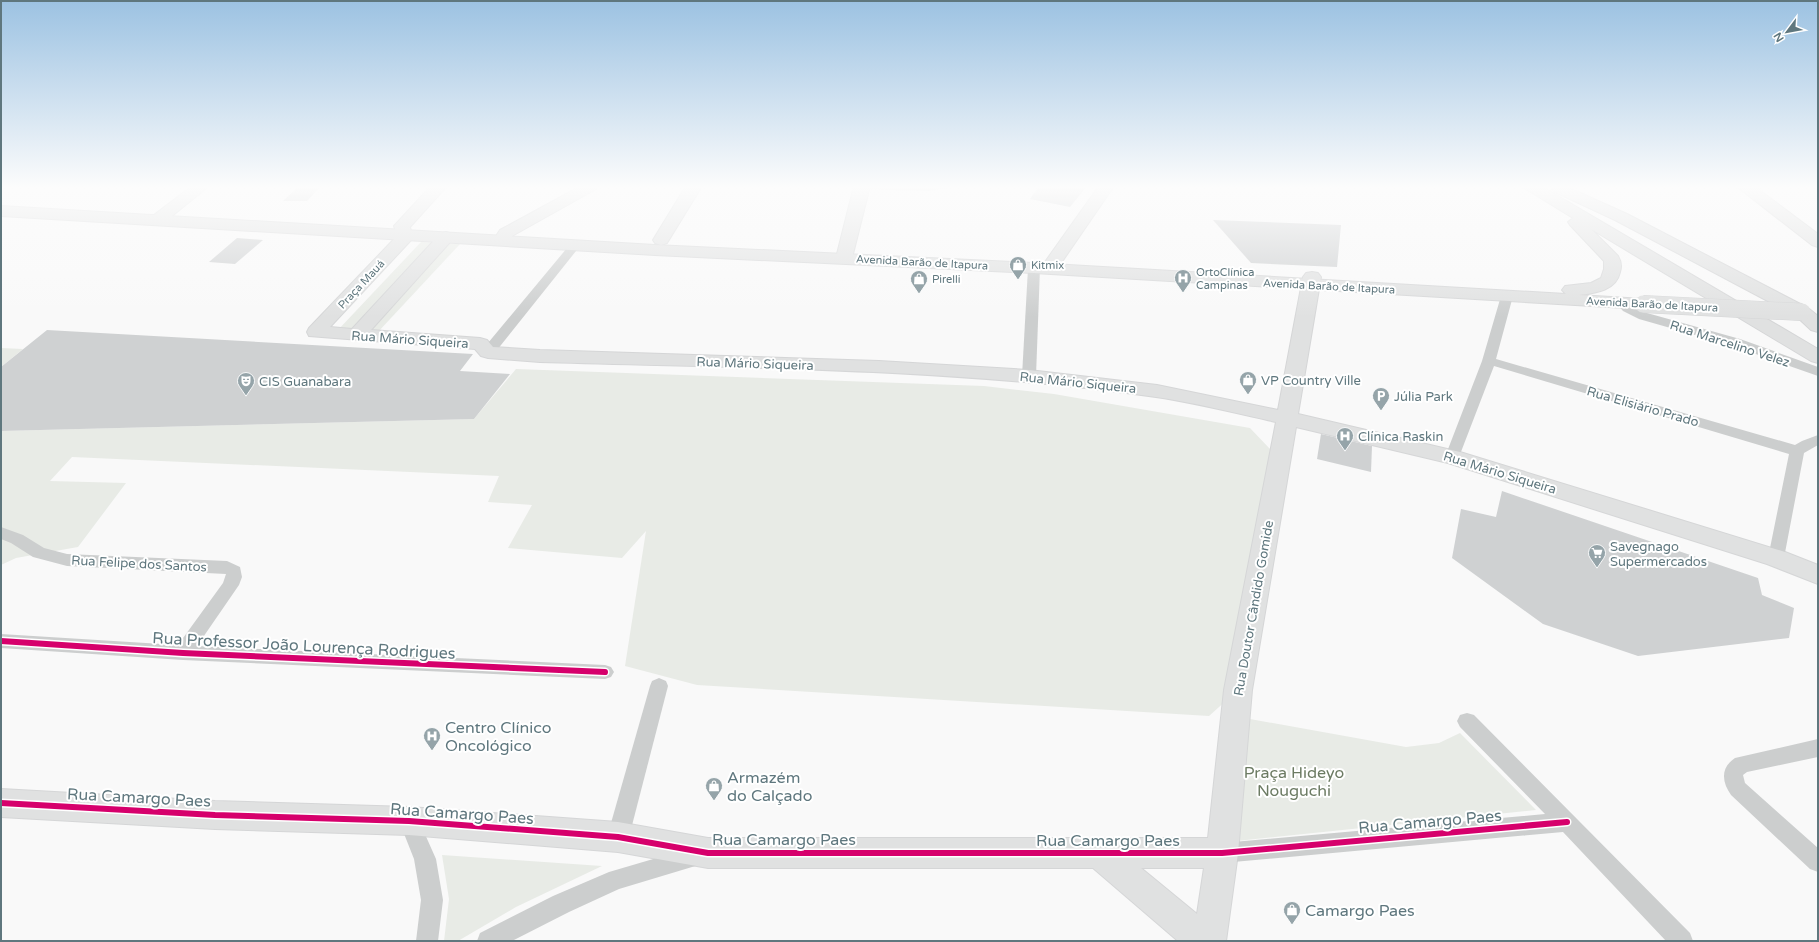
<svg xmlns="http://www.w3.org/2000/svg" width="1819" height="942" viewBox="0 0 1819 942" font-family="'Varela Round',sans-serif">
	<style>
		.green { fill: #e8ebe6 }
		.building { fill: #cfd1d2 }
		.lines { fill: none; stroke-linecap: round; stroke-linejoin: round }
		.secondary-casing { stroke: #d5d6d7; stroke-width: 2 }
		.primary-casing { stroke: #d5d6d7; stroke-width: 2 }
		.street { fill: #cccece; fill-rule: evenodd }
		.secondary { fill: #e0e1e1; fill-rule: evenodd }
		.primary { fill: #e0e1e1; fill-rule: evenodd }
		.primary-bridge-casing { stroke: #d5d6d7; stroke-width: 18; stroke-linecap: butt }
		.primary-bridge { stroke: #e0e1e1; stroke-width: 17 }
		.cycleway-casing { stroke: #fff; stroke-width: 9 }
		.cycleway { stroke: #d6006c; stroke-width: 6 }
		.labels { text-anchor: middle; stroke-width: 4; stroke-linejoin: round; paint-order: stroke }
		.far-street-label { font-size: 11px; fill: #5f777e; stroke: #fff }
		.far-poi-label { font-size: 11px; fill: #5f777e; stroke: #fff; text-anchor: start }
		.street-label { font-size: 13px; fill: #5f777e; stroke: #fff }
		.poi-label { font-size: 13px; fill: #5f777e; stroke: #fff; text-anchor: start }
		.near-street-label { font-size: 16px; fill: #5f777e; stroke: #fff }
		.near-poi-label { font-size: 16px; fill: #5f777e; stroke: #fff; text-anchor: start }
		.near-park-label { font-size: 16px; fill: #6c7b63; stroke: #fff }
	</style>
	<rect width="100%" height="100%" fill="#f9f9f9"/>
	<g class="green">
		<path d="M421,242L460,244L377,333L338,330Z"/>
		<path d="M1,348L23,349L1,367Z"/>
		<path d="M516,369L984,386L1054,394L1250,428L1270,449L1261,533L1238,690L1209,716L697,685L625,666L646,531L622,558L508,548L532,505L488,502L499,476L72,457L50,481L126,483L78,547L16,558L1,565V431L474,419Z"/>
		<path d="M1250,719L1406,747L1439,743L1460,733L1536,810L1227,842Z"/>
		<path d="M442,855L602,866L516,907L458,941H444L449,899Z"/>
	</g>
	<g class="building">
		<path d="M299,186H321L307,201H283Z"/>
		<path d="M1039,186H1087L1070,207L1030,199Z"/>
		<path d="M1213,220L1341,225L1337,267L1251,263Z"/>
		<path d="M237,238L263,240L235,264L209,262Z"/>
		<path d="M47,330L473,354L460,371L510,374L474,419L1,431V367Z"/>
		<path d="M1321,434L1372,446L1371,472L1317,459Z"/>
		<path d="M1502,491L1758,578L1762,595L1794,608L1789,638L1638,656L1543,624L1452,558L1461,509L1496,517Z"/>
	</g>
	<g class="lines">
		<defs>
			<g id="secondary">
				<path d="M192,186H209L162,224H150L148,221L150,218Z"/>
				<path d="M431,186H447L410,227L411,231L415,235L413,238L330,327L352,329L440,234L446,232L452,234L454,237L452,240L371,330L480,338L487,340L493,347L540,350L879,361L1029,370L1157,385L1278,410L1303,277L1306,273L1312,272L1318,273L1321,277L1298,414L1460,452L1785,552L1818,565V584L1767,564L1448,463L1296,427L1252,690L1238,853L1226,941H1178L1093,868H708L618,852L409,835L215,829L1,817V789L215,801L409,807L618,822L708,838H1208L1224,690L1276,422C1236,413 1196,403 1156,397C952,368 745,368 540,362L488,358L481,356L475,349L309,336L307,332L309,328L397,236L394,226ZM1141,868H1204L1197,914Z"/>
				<path d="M581,186H599L596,189L512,236L508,242L502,244L496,242L494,239L500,230Z"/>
				<path d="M686,186H702L667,243L661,245L655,243L653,240Z"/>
				<path d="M854,186H870L852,258L850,262L844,263L838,262L836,258Z"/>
				<path d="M1099,186H1114L1059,266L1053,267L1047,266L1045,262Z"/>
				<path d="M1738,186H1754L1818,234V247L1812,245L1740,189Z"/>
			</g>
			<g id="primary">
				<path d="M1524,186H1541L1818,349V363L1811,361L1591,229L1618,256C1621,261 1622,266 1620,272C1616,291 1595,293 1579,295L1643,299L1649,300L1652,304L1649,308L1643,309L1034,273L655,255L1,216V206L655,245L1034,263L1566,294L1562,290L1565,286L1591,283L1601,278L1604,269V261L1570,225L1568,222L1573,218L1526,189Z"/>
				<path d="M1555,186H1565L1627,214L1808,308L1818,316V332L1811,330L1796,316L1615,220L1555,192L1552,189Z"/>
			</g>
		</defs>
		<use href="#secondary" class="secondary-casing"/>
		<use href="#primary" class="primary-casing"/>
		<g class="street">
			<path d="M857,186H948L947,188L929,191L862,189Z"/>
			<path d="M576,241L580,242L582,244L580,246L493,355H483L481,352L483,349L572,242Z"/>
			<path d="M1034,265L1040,268L1036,376L1034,379H1024L1022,376L1028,268Z"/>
			<path d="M1507,292L1513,296L1496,359L1795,445L1802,441L1818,435V445L1804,453L1784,558L1782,562L1776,564L1770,562L1768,558L1789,454L1494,366L1459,457L1457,460L1452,462L1447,460L1445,457L1482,361L1501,296Z"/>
			<path d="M1621,298L1647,313L1740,339L1818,367V376L1730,345L1639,319L1623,311L1615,302L1617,299Z"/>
			<path d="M1,527L23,535L44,548L67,554L227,561L240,567L242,577L239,585L197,646L605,665L611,667L614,672L611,677L605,679L183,660L1,648V634L178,645L223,583L226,574L67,566L33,557L11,543L1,539Z"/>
			<path d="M659,678L666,681L668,686L629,837L625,844L618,847L611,844L607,837L650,686L652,681Z"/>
			<path d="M1467,713L1474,715L1690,933L1693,941H1666L1563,832L1222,863L1214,860L1211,853L1214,846L1222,843L1545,814L1460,727L1457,721L1460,715Z"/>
			<path d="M1818,739V757L1747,772L1743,775L1745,783L1818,848V872L1810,869L1731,795C1722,782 1720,768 1735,758Z"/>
			<path d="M409,811L416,814L436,859L443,900L438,941H416L421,900L414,859L399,821L402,814Z"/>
			<path d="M694,847L702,850L705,857L702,864L619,889L569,912L512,941H477L480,933L553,896L609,872Z"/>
		</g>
		<use href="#secondary" class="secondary"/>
		<use href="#primary" class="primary"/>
		<defs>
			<path id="primary-bridge" d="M1643,304L1802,312"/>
		</defs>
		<use href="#primary-bridge" class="primary-bridge-casing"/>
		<use href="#primary-bridge" class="primary-bridge"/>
		<defs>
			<g id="cycleway">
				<path d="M1,641L183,653L605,672"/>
				<path d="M1,803L215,815L409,821L618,837L708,853H1222L1567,822"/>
			</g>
		</defs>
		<use href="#cycleway" class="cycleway-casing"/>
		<use href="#cycleway" class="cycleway"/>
	</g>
	<linearGradient id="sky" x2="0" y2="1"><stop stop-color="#9cc2e2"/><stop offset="0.59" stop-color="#fcfcfc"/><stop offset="1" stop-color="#fcfcfc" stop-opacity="0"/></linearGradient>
	<rect width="1819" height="317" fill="url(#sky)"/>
	<defs>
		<symbol id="shop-pin" viewBox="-11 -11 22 30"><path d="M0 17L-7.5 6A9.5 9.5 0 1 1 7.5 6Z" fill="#95a4a9" stroke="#fff"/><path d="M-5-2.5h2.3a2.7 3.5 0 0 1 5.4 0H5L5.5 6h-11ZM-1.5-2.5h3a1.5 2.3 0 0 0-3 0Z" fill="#fff"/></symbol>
		<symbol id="hospital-pin" viewBox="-11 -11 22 30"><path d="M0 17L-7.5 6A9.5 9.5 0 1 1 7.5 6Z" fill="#95a4a9" stroke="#fff"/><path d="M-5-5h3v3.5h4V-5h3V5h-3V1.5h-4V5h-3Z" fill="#fff"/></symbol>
		<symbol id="theatre-pin" viewBox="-11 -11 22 30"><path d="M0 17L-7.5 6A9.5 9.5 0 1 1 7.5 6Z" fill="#95a4a9" stroke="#fff"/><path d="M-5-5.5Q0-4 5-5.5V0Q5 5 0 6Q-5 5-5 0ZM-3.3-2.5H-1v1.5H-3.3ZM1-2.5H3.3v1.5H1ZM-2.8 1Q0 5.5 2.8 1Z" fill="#fff"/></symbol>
		<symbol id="parking-pin" viewBox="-11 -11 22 30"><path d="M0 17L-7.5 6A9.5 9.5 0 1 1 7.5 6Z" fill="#95a4a9" stroke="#fff"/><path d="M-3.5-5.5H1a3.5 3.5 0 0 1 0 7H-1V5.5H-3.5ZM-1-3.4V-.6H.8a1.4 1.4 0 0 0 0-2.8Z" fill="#fff"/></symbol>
		<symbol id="supermarket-pin" viewBox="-11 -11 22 30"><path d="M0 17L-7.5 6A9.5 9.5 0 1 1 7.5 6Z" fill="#95a4a9" stroke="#fff"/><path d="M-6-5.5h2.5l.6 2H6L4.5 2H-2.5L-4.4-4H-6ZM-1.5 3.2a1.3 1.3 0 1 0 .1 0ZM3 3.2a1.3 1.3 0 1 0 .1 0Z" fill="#fff"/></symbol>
	</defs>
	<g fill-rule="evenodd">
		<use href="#shop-pin" x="1008" y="255" width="20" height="27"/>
		<use href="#hospital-pin" x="1173" y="268" width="20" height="27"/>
		<use href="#shop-pin" x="909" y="269" width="20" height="27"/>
		<use href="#shop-pin" x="1238" y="370" width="20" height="27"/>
		<use href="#theatre-pin" x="236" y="371" width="20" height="27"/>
		<use href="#parking-pin" x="1371" y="386" width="20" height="27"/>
		<use href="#hospital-pin" x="1335" y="426" width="20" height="27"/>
		<use href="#supermarket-pin" x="1587" y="543" width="20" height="27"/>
		<use href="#hospital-pin" x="422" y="726" width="20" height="27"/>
		<use href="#shop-pin" x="704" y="776" width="20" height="27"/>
		<use href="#shop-pin" x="1282" y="900" width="20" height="27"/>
	</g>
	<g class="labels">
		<g class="far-street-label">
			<text transform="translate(922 262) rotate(3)" y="4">Avenida Barão de Itapura</text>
			<text transform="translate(361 284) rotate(-47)" y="4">Praça Mauá</text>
			<text transform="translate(1329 286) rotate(3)" y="4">Avenida Barão de Itapura</text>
			<text transform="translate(1652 304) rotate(3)" y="4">Avenida Barão de Itapura</text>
		</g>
		<g class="far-poi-label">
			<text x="1031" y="269">Kitmix</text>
			<text x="1196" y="276">OrtoClínica<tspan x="1196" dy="13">Campinas</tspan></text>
			<text x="932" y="283">Pirelli</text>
		</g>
		<g class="street-label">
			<text transform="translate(410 339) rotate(4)" y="5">Rua Mário Siqueira</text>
			<text transform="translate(1730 343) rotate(18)" y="5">Rua Marcelino Velez</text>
			<text transform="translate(755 363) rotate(2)" y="5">Rua Mário Siqueira</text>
			<text transform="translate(1078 382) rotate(6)" y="5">Rua Mário Siqueira</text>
			<text transform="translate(1643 406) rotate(16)" y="5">Rua Elisiário Prado</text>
			<text transform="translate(1500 472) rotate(17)" y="5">Rua Mário Siqueira</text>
			<text transform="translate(139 563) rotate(3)" y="5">Rua Felipe dos Santos</text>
			<text transform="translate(1253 608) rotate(-80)" y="5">Rua Doutor Cândido Gomide</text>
		</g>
		<g class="poi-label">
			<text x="1261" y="385">VP Country Ville</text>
			<text x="259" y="386">CIS Guanabara</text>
			<text x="1394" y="401">Júlia Park</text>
			<text x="1358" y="441">Clínica Raskin</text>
			<text x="1610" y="551">Savegnago<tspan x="1610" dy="15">Supermercados</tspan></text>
		</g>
		<g class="near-street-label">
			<text transform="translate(304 645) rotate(3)" y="6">Rua Professor João Lourença Rodrigues</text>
			<text transform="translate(139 797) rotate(3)" y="6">Rua Camargo Paes</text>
			<text transform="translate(462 813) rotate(4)" y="6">Rua Camargo Paes</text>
			<text transform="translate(1430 821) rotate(-5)" y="6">Rua Camargo Paes</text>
			<text x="784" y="845">Rua Camargo Paes</text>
			<text x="1108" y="846">Rua Camargo Paes</text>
		</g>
		<g class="near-poi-label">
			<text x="445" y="733">Centro Clínico<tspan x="445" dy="18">Oncológico</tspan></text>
			<text x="727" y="783">Armazém<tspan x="727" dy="18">do Calçado</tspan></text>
			<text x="1305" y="916">Camargo Paes</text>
		</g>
		<g class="near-park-label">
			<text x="1294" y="778">Praça Hideyo<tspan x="1294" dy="18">Nouguchi</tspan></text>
		</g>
	</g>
	<rect width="1819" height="942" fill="none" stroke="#5f777e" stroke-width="4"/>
	<g transform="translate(1787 32) rotate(238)" stroke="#ffffff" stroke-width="3" paint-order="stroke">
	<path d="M0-3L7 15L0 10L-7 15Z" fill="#5f777e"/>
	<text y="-6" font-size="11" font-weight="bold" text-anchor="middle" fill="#5f777e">N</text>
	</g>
</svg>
